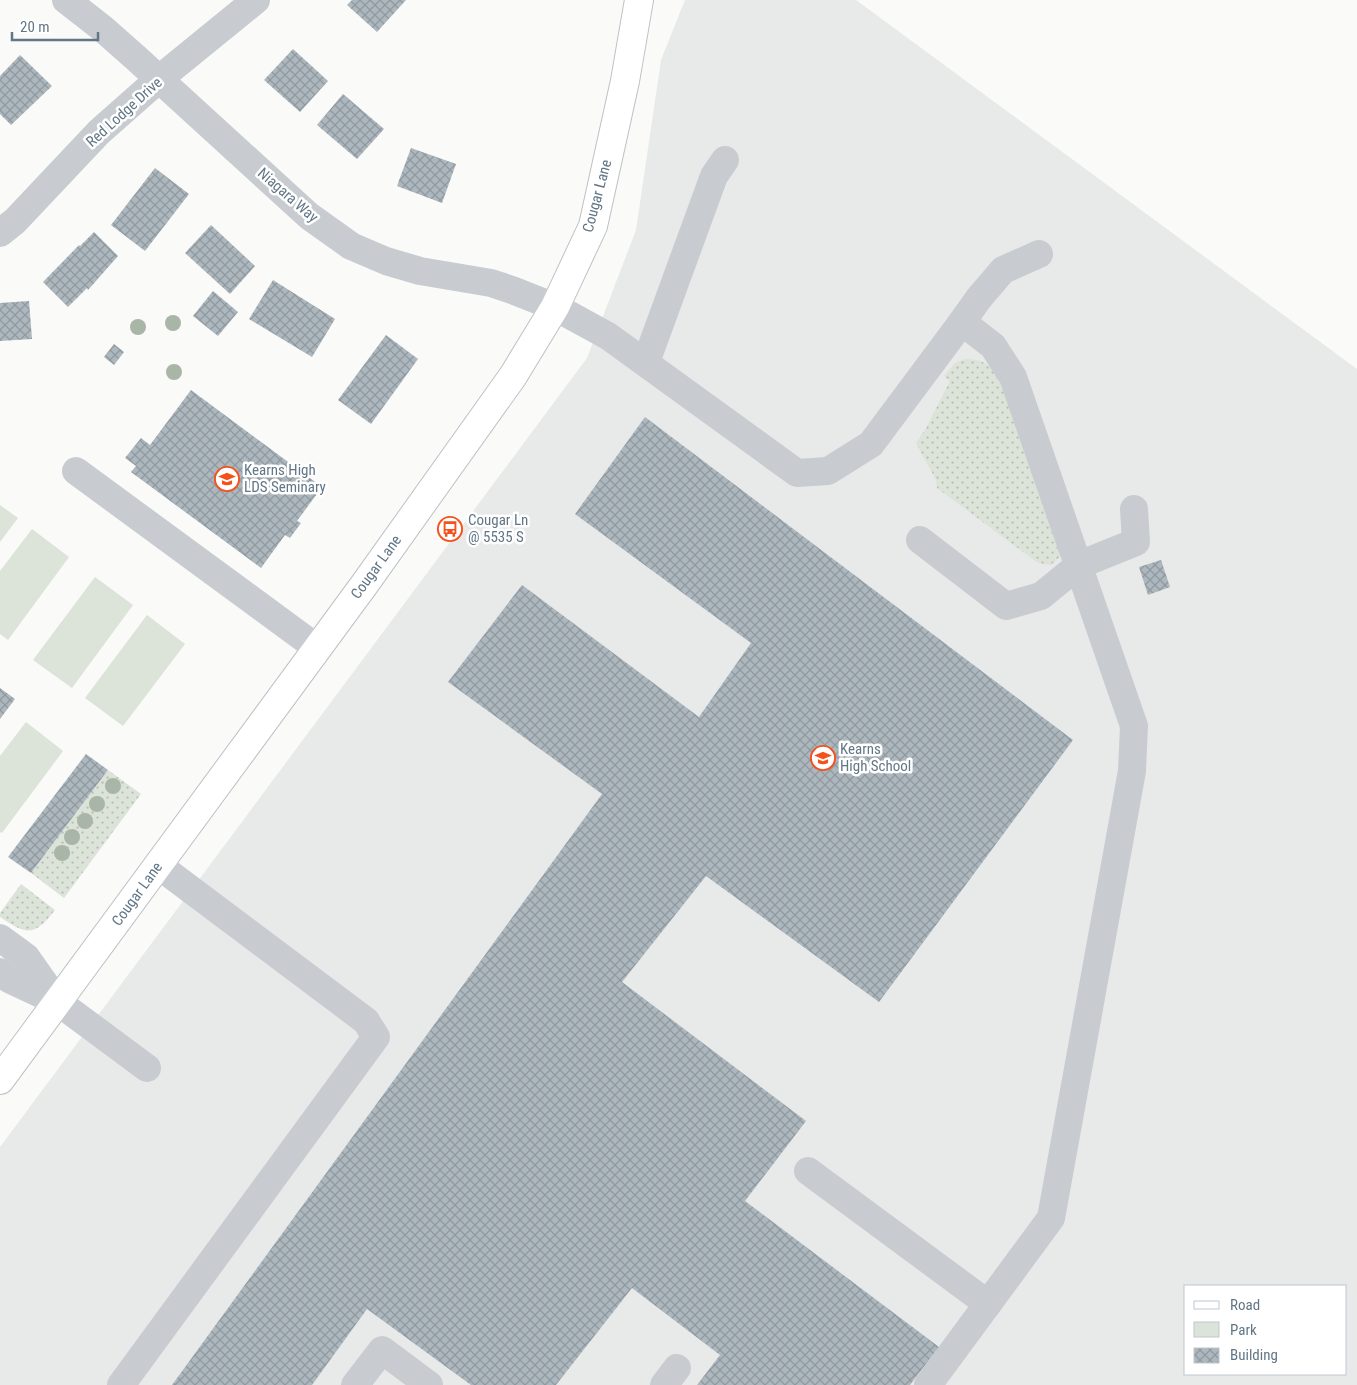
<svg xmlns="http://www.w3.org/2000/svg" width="1357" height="1385" viewBox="0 0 1357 1385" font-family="'Roboto Condensed',sans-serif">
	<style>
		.built { fill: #e8e9e9; fill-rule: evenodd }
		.green { fill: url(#green-dots) }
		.pitch { fill: #dce3d8 }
		.building { fill: url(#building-cross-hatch) }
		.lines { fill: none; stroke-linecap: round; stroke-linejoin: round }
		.major-casing { stroke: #bdc1c5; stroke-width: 30 }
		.minor { stroke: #c8ccd0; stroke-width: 28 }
		.major { stroke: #fff; stroke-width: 28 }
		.tree { fill: #a9b5a6 }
		.labels { text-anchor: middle; stroke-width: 5; stroke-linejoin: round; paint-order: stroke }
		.street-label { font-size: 15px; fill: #627686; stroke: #fff }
		.poi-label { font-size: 15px; fill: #627686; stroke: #fff; text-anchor: start }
	</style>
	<defs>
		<pattern id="green-dots" width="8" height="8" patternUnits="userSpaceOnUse" patternTransform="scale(1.25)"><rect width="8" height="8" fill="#dce3d8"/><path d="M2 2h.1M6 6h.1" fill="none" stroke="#b6bdb5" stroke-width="1.8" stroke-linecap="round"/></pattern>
		<pattern id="building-cross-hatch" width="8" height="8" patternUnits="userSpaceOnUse" patternTransform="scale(1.25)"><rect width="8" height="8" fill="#adb7be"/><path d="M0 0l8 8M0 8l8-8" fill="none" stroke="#9099a0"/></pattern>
	</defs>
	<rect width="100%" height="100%" fill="#fafaf8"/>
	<path class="built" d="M685,0H856L1357,369V1385H0V1147L587,358L636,230L661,60ZM1186,1286H1346V1374H1186Z"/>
	<g class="green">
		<path d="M965,359C980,359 989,363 998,375L1063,548V554L1051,565L1038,563L937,488L936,480L916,443L925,430L950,381L944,376L955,363Z"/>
		<path d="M108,770L141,794L64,898L31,873Z"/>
		<path d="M21,884L55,910C34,937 27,935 0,917V913Z"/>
	</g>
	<g class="pitch">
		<path d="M0,505L18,518L0,542Z"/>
		<path d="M32,529L69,557L8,640L0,634V571Z"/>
		<path d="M95,577L133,605L72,688L33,660Z"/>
		<path d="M147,615L185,644L123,726L85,698Z"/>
		<path d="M26,722L63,751L2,833L0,832V756Z"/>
	</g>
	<g class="building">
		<path d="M352,0H406L377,32L347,5Z"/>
		<path d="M293,49L328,81L300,112L264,80Z"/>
		<path d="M20,55L52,86L11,125L0,114V76Z"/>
		<path d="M343,94L384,129L357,159L317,125Z"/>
		<path d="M411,148L456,164L442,203L397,186Z"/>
		<path d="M155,168L189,194L145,251L111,225Z"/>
		<path d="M211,225L255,266L230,294L185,253Z"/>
		<path d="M94,232L118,256L88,290L87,288L68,307L43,282L79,245L80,246Z"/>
		<path d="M273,280L335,319L312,357L249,319Z"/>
		<path d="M213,291L238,312L218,336L193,316Z"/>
		<path d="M29,301L32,339L0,341V303Z"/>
		<path d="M386,335L418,359L371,424L338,400Z"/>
		<path d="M114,344L124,352L114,365L104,357Z"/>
		<path d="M191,390L322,487L297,521L301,523L290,538L285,535L261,568L131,472L136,466L125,458L141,438L150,445Z"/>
		<path d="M645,417L1073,740L879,1002L706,876L622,982L806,1121L745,1201L939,1347L910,1385H697L720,1355L632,1288L556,1385H471L367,1309L312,1385H172L602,794L448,682L522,585L699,717L751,643L575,514Z"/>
		<path d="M1161,560L1170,587L1148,595L1139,567Z"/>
		<path d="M0,688L15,699L0,719Z"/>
		<path d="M86,754L108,770L31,873L8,857Z"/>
	</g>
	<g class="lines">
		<defs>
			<path id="major" d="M0,1080L364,585L513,376L555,307L593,226L625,81L639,0"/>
		</defs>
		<use href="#major" class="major-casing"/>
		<g class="minor">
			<path d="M66,0L102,28L136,58L309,216L351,246L386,261L420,271L491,283L512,290L555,307L608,336L797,473L828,471L871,444L962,322L993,346L1013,377L1134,726L1132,771L1051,1218L928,1385"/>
			<path d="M0,233L15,221L99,132L159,79L256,0"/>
			<path d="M962,322L979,298L1003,270L1039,254"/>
			<path d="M646,362L714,176L725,160"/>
			<path d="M76,471L317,648"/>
			<path d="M920,540L1006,606L1041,596L1079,565L1136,542L1134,509"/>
			<path d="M0,938L26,957L57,1001"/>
			<path d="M0,972L9,979L58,1002L147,1068"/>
			<path d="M808,1171L988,1304"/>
			<path d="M121,1385L376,1037L366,1021L158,865"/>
			<path d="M355,1385L382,1350L429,1385"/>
			<path d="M664,1385L677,1368"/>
		</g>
		<use href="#major" class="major"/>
	</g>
	<g class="tree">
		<circle cx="173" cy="323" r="8"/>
		<circle cx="138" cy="327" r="8"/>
		<circle cx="174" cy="372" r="8"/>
		<circle cx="113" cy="786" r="8"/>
		<circle cx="97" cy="804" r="8"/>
		<circle cx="85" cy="821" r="8"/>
		<circle cx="72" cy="837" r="8"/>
		<circle cx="62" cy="853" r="8"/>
	</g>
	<defs>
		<symbol id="school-ring" viewBox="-11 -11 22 22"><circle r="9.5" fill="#fff" stroke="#f5511d" stroke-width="1.5"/><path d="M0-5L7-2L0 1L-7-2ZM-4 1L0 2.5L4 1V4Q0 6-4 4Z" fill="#f5511d"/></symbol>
		<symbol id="bus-ring" viewBox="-11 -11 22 22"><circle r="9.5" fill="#fff" stroke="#f5511d" stroke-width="1.5"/><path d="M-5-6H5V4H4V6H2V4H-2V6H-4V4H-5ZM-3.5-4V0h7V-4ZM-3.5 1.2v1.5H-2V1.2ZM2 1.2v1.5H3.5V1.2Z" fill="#f5511d"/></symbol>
	</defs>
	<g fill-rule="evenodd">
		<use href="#school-ring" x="213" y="465" width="28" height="28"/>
		<use href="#bus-ring" x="436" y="515" width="28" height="28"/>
		<use href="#school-ring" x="809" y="744" width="28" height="28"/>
	</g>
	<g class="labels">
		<g class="street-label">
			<text transform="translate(124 112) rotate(-42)" y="5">Red Lodge Drive</text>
			<text transform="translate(288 195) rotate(41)" y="5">Niagara Way</text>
			<text transform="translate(597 196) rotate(-75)" y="5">Cougar Lane</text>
			<text transform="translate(376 567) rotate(-54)" y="5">Cougar Lane</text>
			<text transform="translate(137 894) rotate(-54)" y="5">Cougar Lane</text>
		</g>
		<g class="poi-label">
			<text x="244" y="475">Kearns High<tspan x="244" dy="17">LDS Seminary</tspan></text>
			<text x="468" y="525">Cougar Ln<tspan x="468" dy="17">@ 5535 S</tspan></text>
			<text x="840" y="754">Kearns<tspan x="840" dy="17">High School</tspan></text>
		</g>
	</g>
	<rect x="1184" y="1285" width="162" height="90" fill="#ffffff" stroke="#c0c8cf"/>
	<rect x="1194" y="1301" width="25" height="8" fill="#ffffff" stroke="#c0c8cf"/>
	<text x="1230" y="1310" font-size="15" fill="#627686">Road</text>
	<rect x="1194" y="1322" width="25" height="15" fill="#dce3d8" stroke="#c0c8cf"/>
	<text x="1230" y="1335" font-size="15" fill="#627686">Park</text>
	<rect x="1194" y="1348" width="25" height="15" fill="url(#building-cross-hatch)" stroke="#c0c8cf"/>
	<text x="1230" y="1360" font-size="15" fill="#627686">Building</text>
	<path d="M12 32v8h86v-8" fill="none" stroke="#627686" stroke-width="2.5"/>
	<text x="20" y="32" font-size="15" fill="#627686" stroke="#ffffff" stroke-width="4" paint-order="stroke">20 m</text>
</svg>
